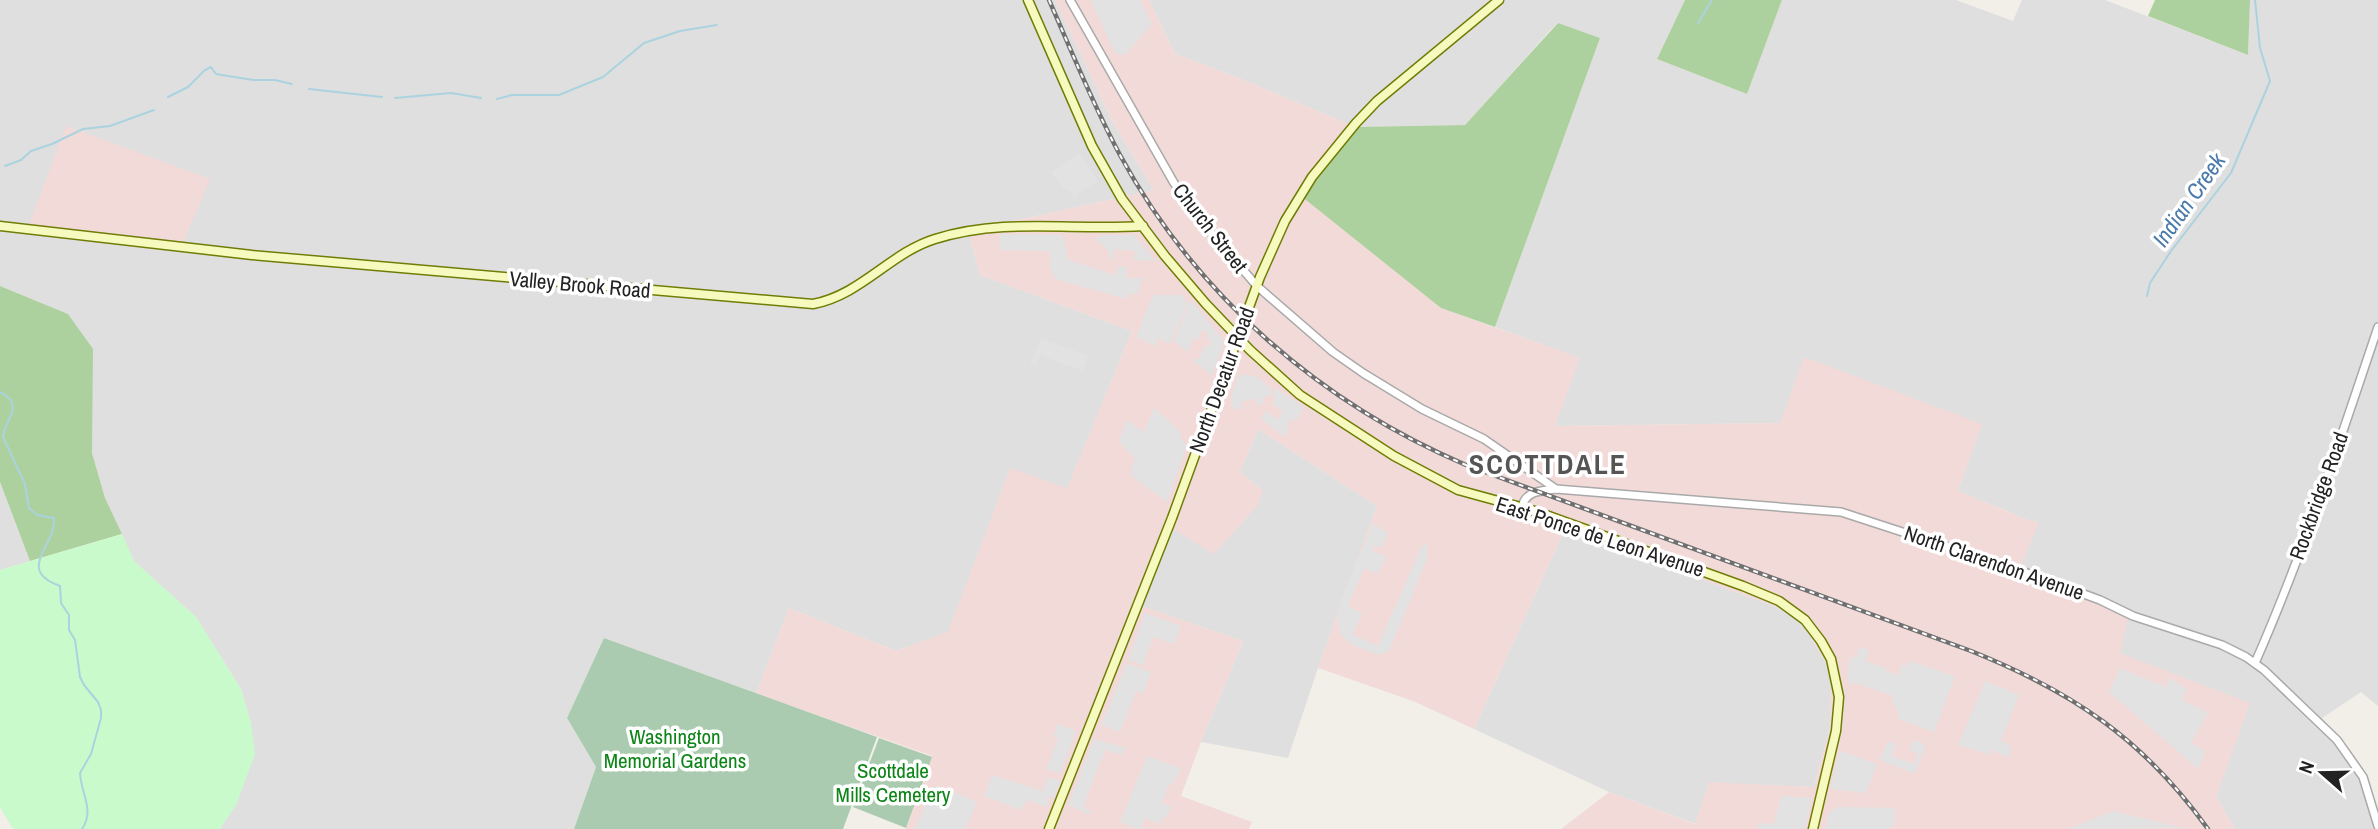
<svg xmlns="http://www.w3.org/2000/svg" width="2378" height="829" viewBox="0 0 2378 829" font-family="'Archivo Narrow',sans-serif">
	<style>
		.residential { fill: #e0dfdf }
		.commercial { fill: #f2dad9 }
		.forest { fill: #add19e }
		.cemetery { fill: #aacbaf }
		.park { fill: #c8facc }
		.parking { fill: #e2e2e2 }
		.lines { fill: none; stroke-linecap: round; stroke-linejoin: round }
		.stream { stroke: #aad3df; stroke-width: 2 }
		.tertiary-casing { stroke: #a9a9a9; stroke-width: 10 }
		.secondary-casing { stroke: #707d05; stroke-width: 11 }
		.tertiary { stroke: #fff; stroke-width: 7 }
		.secondary { stroke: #f7fabf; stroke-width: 8 }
		.rail-casing { stroke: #707070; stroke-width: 4.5 }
		.rail { stroke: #fff; stroke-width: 2; stroke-dasharray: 5; stroke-linecap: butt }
		.labels { text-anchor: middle; stroke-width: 7; stroke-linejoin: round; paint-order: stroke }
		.street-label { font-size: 21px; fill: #222; stroke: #fff }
		.park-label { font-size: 21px; fill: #0c8416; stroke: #fff }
		.water-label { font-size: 23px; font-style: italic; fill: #4a7aab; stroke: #fff }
		.district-label { font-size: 28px; font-weight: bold; letter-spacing: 2px; fill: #555; stroke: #fff }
	</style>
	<rect width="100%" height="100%" fill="#f2efe9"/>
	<g class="residential">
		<path d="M0,0H1055L1111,119L1154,190L968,231L980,275L1132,331L1067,489L1010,469L949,632L896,651L789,608L756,693L604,638L567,718L596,767L574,829H220L237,803L251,723L241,689L196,617L134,561L105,498L92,453V349L68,314L0,286Z"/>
		<path d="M1149,0H1685L1657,59L1747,94L1782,0H1956L2013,21L2022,0H2105L2248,55L2250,0H2378V706L2361,692L2322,718L2366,779L2378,829H2235L2216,797L2120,653L2020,568L2038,522L2028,520L1958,491L1981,425L1780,423L1555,426L1579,358L1495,327L1600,38L1557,23L1465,125L1356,127L1236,77L1175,54Z"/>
		<path d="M1258,429L1377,506L1318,668L1288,758L1201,742L1243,641L1138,605L1168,526L1263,491L1240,472Z"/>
		<path d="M0,482L30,561L0,570Z"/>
		<path d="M1565,529L1782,609L1804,626L1826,663L1831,683L1830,727L1814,787L1709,783L1696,824L1609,792L1474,729Z"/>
	</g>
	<g class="commercial">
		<path d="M1055,0H1149L1175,54L1236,77L1356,127L1441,308L1580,358L1555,426L1780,423L1804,357L1982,424L1958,491L2028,520L2039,522L2020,568L2130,611L2120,653L2250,703L2216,797L2235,829H1561L1609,792L1695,824L1709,782L1814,787L1830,727L1831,683L1826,663L1804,626L1782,609L1565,529L1474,729L1413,701L1318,668L1377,506L1258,429L1240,472L1263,491L1258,505L1214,554L1168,526L1138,605L1243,641L1201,742L1181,796L1252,822L1249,829H906L932,756L756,693L789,608L896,651L948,632L1010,468L1067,488L1132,331L980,275L968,231L1154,190L1111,119Z"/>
		<path d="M66,126L210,179L180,250L27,230Z"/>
	</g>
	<g class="forest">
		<path d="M1685,0H1782L1747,94L1657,59Z"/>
		<path d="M2155,0H2250L2248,55L2148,16Z"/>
		<path d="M1558,23L1600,38L1495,327L1441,308L1301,196L1356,127L1465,125Z"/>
		<path d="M0,286L68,314L93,349L92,453L105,498L122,534L30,561L0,482Z"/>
	</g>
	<g class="cemetery">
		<path d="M604,638L877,737L843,829H574L596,767L567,718Z"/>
		<path d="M879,738L932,757L906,828L853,807Z"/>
	</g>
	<path class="park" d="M122,534L134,561L196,617L241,689L251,723L255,754L237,803L220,829H13L0,807V570Z"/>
	<g class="parking">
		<path d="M1091,0H1140L1152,24L1125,55L1115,53Z"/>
		<path d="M1079,153L1098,181L1075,195L1077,199L1075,201L1069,191L1063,189L1051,172Z"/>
		<path d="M1000,234L1063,235L1068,260L1116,275L1117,267L1126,266V278H1143L1137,295L1129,293L1127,299L1055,279L1050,266V251L999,250Z"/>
		<path d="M1102,235H1134L1156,261L1134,260L1135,251L1114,249L1113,259H1109V251L1095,239Z"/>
		<path d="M1153,295H1181L1188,304L1170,344L1158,338L1155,346L1136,337Z"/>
		<path d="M1191,300L1224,341L1212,375L1194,362L1195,358L1199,359L1205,345L1210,346L1212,340L1206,338L1208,333L1202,330L1198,340L1193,338L1188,352L1174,341Z"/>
		<path d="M1041,338L1089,356L1083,371L1040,355L1036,366L1030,364Z"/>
		<path d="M1239,374L1258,377L1271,389L1272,395L1263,398V404L1257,405L1255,398L1241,402L1243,409H1233L1231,397Z"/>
		<path d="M1275,388L1304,407L1296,421L1290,418L1286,437L1261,419L1265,411L1277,420L1283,412L1272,403L1275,399L1273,396Z"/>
		<path d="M1154,408L1182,433L1180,438L1187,446L1167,502L1130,475L1135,458L1119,442L1126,420L1144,432Z"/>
		<path d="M1373,524L1388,533L1381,548L1375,545L1373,551L1386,557L1378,574L1364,568L1348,606L1362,613L1353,635L1378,646L1421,547L1427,543V559L1390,649L1384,654H1376L1350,644L1340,633L1338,621L1340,602Z"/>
		<path d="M1145,613L1181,626L1174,644L1153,637L1143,665L1128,660Z"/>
		<path d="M1859,647L1869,650L1865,661L1886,668V671L1898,675L1902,665L1907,666L1909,661L1955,676L1934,732L1898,719L1899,715L1892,700L1893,696L1859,684L1848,683L1847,671L1851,657L1857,658Z"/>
		<path d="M1127,663L1151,672L1143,694L1136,691L1120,732L1101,725Z"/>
		<path d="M2120,668L2165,687L2170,678L2187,689L2182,700L2208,713L2191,743L2205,751L2198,769L2109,692Z"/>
		<path d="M1985,681L2019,695L2001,740L2011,747L2009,758L1991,749L1990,755L1958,745Z"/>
		<path d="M1058,724L1076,731L1060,774L1046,769L1058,739L1053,736Z"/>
		<path d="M1094,739L1126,748L1122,755L1105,750L1083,807L1091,811L1090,815L1068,805Z"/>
		<path d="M1913,740L1926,745L1915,774L1880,760L1888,741L1896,744L1892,756L1914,764L1918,754L1909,750Z"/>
		<path d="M1840,751L1877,764L1866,793L1832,789L1830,787Z"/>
		<path d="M1147,756L1181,768L1173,784L1169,783L1162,803L1172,807L1165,818H1162L1160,824L1145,818L1141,829H1138L1120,822Z"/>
		<path d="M992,775L1043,791L1048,777L1061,781L1054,798L1047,796L1046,798L1049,800L1046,807L1028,800L1020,810L984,796Z"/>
		<path d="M938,786L976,801L975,807L965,829H915L932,788Z"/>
		<path d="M1781,796L1812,798L1805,829H1757L1759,823L1774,824Z"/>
		<path d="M1837,807L1895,808L1894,826H1890V829H1825L1829,813Z"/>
		<path d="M2113,811L2183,828L2068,829Z"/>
	</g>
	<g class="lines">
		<g class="stream">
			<path d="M1698,23L1712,0"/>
			<path d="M309,89L382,97"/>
			<path d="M168,97L188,87L205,70L211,67L216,74L253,80H275L292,84"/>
			<path d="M395,98L451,93L481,98"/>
			<path d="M497,99L512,95H559L603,77L644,43L680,31L717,25"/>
			<path d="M5,166L21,160L31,151L52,144L83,129L110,126L154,110"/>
			<path d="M2147,296L2150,283L2171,251L2231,173L2270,81L2260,48L2255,0"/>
			<path d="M0,392C26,405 5,418 3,437L25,484L29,508L37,515L54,518C56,546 15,570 60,586L61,603L69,615V630L75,640L80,677L84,685L98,702L101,710V718L91,754L80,773C81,794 95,810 82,829"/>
		</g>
		<defs>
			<g id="tertiary">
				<path d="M1070,0L1174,183L1211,233L1257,286L1333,352L1363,373L1422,409L1484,439L1556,489"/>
				<path d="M1522,507C1526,490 1541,491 1556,489L1841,512L2016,569L2100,600L2133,616L2222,645L2246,657L2264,670L2337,740L2363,777L2378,826"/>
				<path d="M2255,663C2303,554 2340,440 2378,327"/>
			</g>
			<g id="secondary">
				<path d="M1028,0L1092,146L1122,199L1165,256L1206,304L1250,350L1300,395L1394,456L1458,490L1535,511L1743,586L1779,601L1805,620L1821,641L1831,659L1839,697L1836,731L1813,829"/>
				<path d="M0,226L252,255L813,304C861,295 890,253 935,239C1006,217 1071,231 1143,226"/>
				<path d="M1049,829L1172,518L1260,277L1285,221L1312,177L1356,123L1377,101L1499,0"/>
			</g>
		</defs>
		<use href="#tertiary" class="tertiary-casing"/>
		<use href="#secondary" class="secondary-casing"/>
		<use href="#tertiary" class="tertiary"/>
		<use href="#secondary" class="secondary"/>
		<defs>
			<path id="rail" d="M1049,0C1072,52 1093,105 1120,155C1196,295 1320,403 1466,465L1971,651C2073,692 2143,739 2208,829"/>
		</defs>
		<use href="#rail" class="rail-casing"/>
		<use href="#rail" class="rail"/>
	</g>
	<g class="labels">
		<g class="street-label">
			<text transform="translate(1210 228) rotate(52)" y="7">Church Street</text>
			<text transform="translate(580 285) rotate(5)" y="7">Valley Brook Road</text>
			<text transform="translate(1222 380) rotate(-70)" y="7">North Decatur Road</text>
			<text transform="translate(2319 496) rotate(-70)" y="7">Rockbridge Road</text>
			<text transform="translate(1600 537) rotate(18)" y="7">East Ponce de Leon Avenue</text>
			<text transform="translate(1994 563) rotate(19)" y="7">North Clarendon Avenue</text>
		</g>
		<g class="park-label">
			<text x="675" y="744">Washington<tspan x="675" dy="24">Memorial Gardens</tspan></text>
			<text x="893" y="778">Scottdale<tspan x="893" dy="24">Mills Cemetery</tspan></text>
		</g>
		<g class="water-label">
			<text transform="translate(2189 200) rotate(-55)" y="8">Indian Creek</text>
		</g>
		<g class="district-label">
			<text x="1548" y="474">SCOTTDALE</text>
		</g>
	</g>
	<g transform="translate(2322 773) rotate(290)" stroke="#ffffff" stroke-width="5" paint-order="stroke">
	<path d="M0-5L12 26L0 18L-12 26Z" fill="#222222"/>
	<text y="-10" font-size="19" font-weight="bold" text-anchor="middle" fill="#222222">N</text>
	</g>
</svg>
